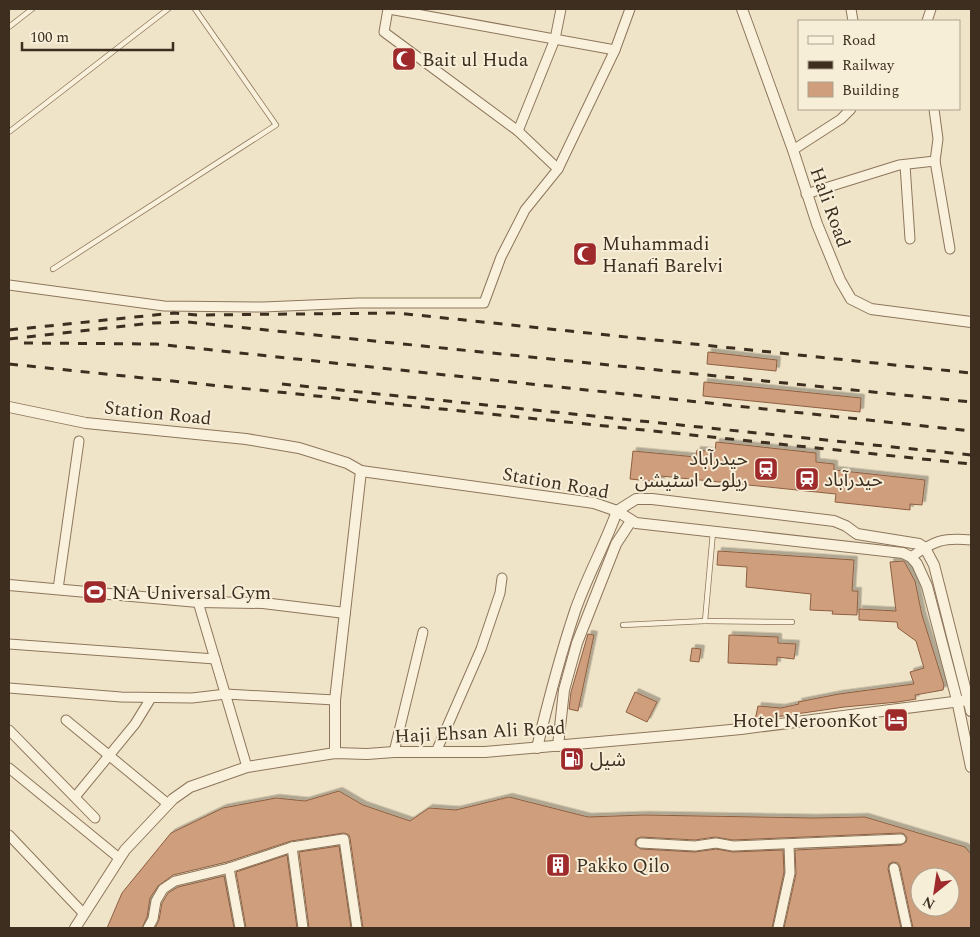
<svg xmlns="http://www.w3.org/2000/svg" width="980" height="937" viewBox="0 0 980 937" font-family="Spectral,'Noto Sans Arabic',serif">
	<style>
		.building { fill: #cf9f7d; stroke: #8d5f41; fill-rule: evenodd; filter: url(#shadow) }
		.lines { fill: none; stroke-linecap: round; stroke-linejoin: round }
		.service-casing { stroke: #8d765c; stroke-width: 6 }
		.minor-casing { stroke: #8d765c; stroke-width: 11 }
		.tertiary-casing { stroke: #8d765c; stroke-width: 12 }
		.service { stroke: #faf1dc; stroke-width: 4.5 }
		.minor { stroke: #faf1dc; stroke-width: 9 }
		.tertiary { stroke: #faf1dc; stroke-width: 10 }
		.rail { stroke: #3d2e20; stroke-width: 3; stroke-dasharray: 9 9; stroke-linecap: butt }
		.labels { text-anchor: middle; stroke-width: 4; stroke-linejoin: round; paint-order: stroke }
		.poi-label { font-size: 19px; fill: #3d2e20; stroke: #f7eed8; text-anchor: start }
		.street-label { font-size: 19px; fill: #3d2e20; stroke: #f7eed8 }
	</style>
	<defs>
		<filter id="shadow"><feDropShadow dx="3.5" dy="-3.5" stdDeviation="0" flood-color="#0004"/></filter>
	</defs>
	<rect width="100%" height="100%" fill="#f0e4c8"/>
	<g class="building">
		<path d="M708,352L777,360L776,371L707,364Z"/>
		<path d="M704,382L861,398L860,412L703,396Z"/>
		<path d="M716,442L816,453V462L834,464V470L925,480L922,505L910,504V510L835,502L836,494L661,476V482L630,479L633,451L696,457L697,450L715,452Z"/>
		<path d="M718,551L854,560L852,591H858L857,615L832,614L833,611L810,610L811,594L746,587L747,567L717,565Z"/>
		<path d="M904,561L915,581L922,615L944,685L943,690L915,695L916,699L898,702L844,707L755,720L758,706L781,708L799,704L798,702L839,694L914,684L910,672L924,668L916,641L898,628L897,622L859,620V609L896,611L890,562Z"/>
		<path d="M588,634L594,635L578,711L569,709L571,692Z"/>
		<path d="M729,635L778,637V643L796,644L794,659L777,657V665L728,663Z"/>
		<path d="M692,648L701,649L699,662L690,661Z"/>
		<path d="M635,692L657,702L647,722L626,712Z"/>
		<path d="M339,791L363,805L410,821L429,808L456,810L509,797L588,817L644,815L814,818L865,817L965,847L971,854V928H913L900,867L898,863L893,862L889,864L888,869L901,928H784L796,874L795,850L901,845L906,842L907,838L904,834L901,833L733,840L715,837L695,840L641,837L636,839L635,845L641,849L695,852L716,849L733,852L783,850L784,872L772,928H363L350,838L349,835L344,833L291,841L227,862L173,875L158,886L150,898L147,917L142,928H107L122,893L171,833L223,808L276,798L305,801ZM920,877H950V907H920Z"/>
		<path d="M339,846L351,928H309L299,852Z"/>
		<path d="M287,855L297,928H246L236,872Z"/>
		<path d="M224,876L234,928H155L159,920L162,903L168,893L178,887Z"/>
	</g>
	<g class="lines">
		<defs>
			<g id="service">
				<path d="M9,27L32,9"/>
				<path d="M9,132L168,9"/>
				<path d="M53,269L276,125L195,9"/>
				<path d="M713,532L705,621L792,622"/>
				<path d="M623,625L705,621"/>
			</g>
			<g id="minor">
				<path d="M388,9L384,32L518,131L558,169"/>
				<path d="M389,9L615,50"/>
				<path d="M851,9L853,21"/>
				<path d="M927,21L931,9"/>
				<path d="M518,131L555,39L561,9"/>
				<path d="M793,150L841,119L851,109"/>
				<path d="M935,161L950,249"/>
				<path d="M905,165L910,239"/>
				<path d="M806,194L899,165L935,161L938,139L934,109"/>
				<path d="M9,285L164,306L263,307L358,303H484L501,257L525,210L558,169L615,50L630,9"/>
				<path d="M911,557C934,541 943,537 971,540"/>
				<path d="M58,589L79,441"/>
				<path d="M198,602L247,767"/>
				<path d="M9,644L215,659"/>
				<path d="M9,688L121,697L192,698L226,694L335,700"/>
				<path d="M66,720L168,804"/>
				<path d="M9,730L95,818"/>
				<path d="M394,752L423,632"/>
				<path d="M436,752L481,649L500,593L502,578"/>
				<path d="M9,768L119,858"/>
				<path d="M75,797L135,724L151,698"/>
				<path d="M9,835L84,914"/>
				<path d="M641,843L695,846L716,843L733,846L901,839"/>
				<path d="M292,847L303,928"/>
				<path d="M229,868L240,928"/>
				<path d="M894,868L907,928"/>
				<path d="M148,928L153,919L156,901L163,889L175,881L229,868L292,847L343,839H344L357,928"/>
				<path d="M778,928L790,873L789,845"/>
			</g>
			<g id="tertiary">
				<path d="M742,9L793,150L817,224L840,280L851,299L871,309L971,322"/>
				<path d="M9,407L86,423L246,439L299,448L347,463L361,471L594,503L617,511L636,523L903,553L911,557L917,564L927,586L957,700L971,767"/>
				<path d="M617,511L636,499H652L834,521L846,526L857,534L919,544L925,548L934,565L971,711"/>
				<path d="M9,585L198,602L263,603L345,613"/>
				<path d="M558,746L564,690L577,643L616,544L631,521"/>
				<path d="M537,748C548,702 560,656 575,611C587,576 605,545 617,511"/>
				<path d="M335,753V700L361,471"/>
				<path d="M75,928L125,850L173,799L190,787L247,767L335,753L367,754L394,752H485L678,735L741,729L969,700"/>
			</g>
		</defs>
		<use href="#service" class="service-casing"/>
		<use href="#minor" class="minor-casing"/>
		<use href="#tertiary" class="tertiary-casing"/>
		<use href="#service" class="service"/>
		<use href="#minor" class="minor"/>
		<use href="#tertiary" class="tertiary"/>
		<g class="rail">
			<path d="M9,330L174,313L197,315L397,313L971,373"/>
			<path d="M9,339L153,323L188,322L971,402"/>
			<path d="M24,343L156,344L971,431"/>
			<path d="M9,364L971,464"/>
			<path d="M282,384L971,455"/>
		</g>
	</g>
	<defs>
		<symbol id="mosque-square" viewBox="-11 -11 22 22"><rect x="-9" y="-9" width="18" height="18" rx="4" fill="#9e2a2b" stroke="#f7eed8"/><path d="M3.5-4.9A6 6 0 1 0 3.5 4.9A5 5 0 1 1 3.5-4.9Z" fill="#fff"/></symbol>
		<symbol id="station-square" viewBox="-11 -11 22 22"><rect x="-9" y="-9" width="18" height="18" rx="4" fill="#9e2a2b" stroke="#f7eed8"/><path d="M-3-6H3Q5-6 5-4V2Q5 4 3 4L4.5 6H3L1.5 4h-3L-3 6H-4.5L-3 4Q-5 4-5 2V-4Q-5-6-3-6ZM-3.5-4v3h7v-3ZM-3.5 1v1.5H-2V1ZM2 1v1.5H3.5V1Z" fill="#fff"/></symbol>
		<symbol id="stadium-square" viewBox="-11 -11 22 22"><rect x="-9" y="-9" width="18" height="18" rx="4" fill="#9e2a2b" stroke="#f7eed8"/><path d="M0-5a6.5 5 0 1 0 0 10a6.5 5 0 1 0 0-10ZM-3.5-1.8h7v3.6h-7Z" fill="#fff"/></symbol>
		<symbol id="hotel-square" viewBox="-11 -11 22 22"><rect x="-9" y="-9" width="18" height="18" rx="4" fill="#9e2a2b" stroke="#f7eed8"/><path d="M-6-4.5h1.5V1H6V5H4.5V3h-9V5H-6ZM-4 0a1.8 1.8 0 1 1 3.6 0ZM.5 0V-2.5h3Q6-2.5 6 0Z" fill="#fff"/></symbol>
		<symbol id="fuel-square" viewBox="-11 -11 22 22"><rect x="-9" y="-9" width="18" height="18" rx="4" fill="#9e2a2b" stroke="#f7eed8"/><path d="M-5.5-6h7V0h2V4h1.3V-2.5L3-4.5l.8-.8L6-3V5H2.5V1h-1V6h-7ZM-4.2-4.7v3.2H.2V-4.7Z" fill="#fff"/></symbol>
		<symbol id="building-square" viewBox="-11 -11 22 22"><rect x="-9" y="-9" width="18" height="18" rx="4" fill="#9e2a2b" stroke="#f7eed8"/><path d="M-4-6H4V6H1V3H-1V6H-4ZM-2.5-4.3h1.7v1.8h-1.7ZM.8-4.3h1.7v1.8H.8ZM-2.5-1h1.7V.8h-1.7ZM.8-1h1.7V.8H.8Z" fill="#fff"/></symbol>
	</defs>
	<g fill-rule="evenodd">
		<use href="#mosque-square" x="390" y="45" width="28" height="28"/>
		<use href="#mosque-square" x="571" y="240" width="28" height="28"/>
		<use href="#station-square" x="752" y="455" width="28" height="28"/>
		<use href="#station-square" x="793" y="465" width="28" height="28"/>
		<use href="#stadium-square" x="81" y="578" width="28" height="28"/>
		<use href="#hotel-square" x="882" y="706" width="28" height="28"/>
		<use href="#fuel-square" x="558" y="745" width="28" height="28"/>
		<use href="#building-square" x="544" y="851" width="28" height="28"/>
	</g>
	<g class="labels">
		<g class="poi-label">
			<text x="422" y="66">Bait ul Huda</text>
			<text x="602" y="250">Muhammadi<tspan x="602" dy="22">Hanafi Barelvi</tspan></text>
			<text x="748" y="465" text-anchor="end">حیدرآباد<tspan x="748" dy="22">ریلوے اسٹیشن</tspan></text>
			<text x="824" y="486">حیدرآباد</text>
			<text x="112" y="599">NA Universal Gym</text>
			<text x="878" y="727" text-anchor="end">Hotel NeroonKot</text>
			<text x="590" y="766">شیل</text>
			<text x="576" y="872">Pakko Qilo</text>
		</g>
		<g class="street-label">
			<text transform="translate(831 207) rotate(70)" y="7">Hali Road</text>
			<text transform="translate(158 412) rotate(6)" y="7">Station Road</text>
			<text transform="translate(556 482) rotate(10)" y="7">Station Road</text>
			<text transform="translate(480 731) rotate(-3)" y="7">Haji Ehsan Ali Road</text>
		</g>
	</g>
	<rect width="980" height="937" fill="none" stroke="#3d2e20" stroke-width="20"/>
	<rect x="798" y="20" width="162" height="90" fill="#f7eed8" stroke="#ada18e"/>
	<rect x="808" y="36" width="25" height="8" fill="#faf1dc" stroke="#ada18e"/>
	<text x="842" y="45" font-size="15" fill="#3d2e20">Road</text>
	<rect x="808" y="61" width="25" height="8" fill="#3d2e20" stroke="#ada18e"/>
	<text x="842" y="70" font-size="15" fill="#3d2e20">Railway</text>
	<rect x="808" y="82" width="25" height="15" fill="#cf9f7d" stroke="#ada18e"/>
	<text x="842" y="95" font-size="15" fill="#3d2e20">Building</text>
	<g transform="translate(935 892) rotate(210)"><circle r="24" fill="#f7eed8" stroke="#ada18e"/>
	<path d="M0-4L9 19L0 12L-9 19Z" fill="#9e2a2b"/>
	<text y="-8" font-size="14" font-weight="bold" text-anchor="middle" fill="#3d2e20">N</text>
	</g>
	<path d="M22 42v8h151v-8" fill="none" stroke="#3d2e20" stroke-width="2.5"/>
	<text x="30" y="42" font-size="15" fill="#3d2e20" stroke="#f7eed8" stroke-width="4" paint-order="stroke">100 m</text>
</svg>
